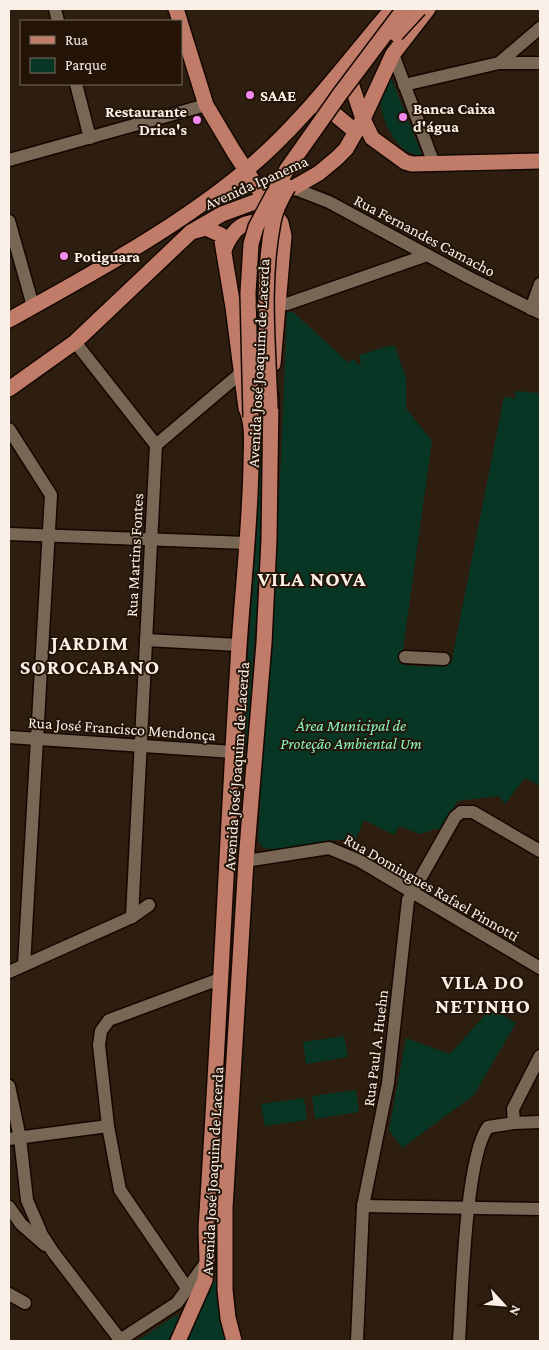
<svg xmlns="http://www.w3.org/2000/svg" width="549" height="1350" viewBox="0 0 549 1350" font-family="'Crimson Pro',serif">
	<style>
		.green { fill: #083624 }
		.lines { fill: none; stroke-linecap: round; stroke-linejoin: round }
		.minor-casing { stroke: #150700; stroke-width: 15 }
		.major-casing { stroke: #150700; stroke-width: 18 }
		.minor { stroke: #796756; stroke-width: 12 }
		.major { stroke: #c07c69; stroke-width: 15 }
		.major-bridge-casing { stroke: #150700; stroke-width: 18; stroke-linecap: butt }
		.major-bridge { stroke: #c07c69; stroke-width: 15 }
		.poi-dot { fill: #f389f1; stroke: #231407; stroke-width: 2 }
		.labels { text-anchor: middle; stroke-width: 4; stroke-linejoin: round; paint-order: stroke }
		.poi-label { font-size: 16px; font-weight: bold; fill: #faf0e7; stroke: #231407; text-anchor: start }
		.street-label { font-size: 16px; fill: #faf0e7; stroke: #231407 }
		.park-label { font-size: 16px; font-style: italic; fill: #8af5c2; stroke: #231407 }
		.district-label { font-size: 21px; font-weight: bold; letter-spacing: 1px; fill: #faf0e7; stroke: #231407 }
	</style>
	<rect width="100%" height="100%" fill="#2d1e10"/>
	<g class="green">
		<path d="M390,75L422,155C400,157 382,124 381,104C381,94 386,84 390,75Z"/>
		<path d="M246,182L255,193L201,216L200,210Z"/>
		<path d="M287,312H293L348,362L355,359L358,365L361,363L359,355C373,352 381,346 395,346L406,378V408L432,441L401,664L424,667L451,664L504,397L515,398V391L540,393V786L525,778L505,804L499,796L457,801L446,829H435L420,834L399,826L394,835L364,820L356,839L349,836L345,840C325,838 275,855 262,847L258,840L281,460Z"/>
		<path d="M257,405L261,426L263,516L247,745L241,744C249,631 262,518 257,405Z"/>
		<path d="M491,1008L516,1023L474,1095L402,1148L389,1130L406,1038L450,1054Z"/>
		<path d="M344,1036L348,1057L306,1064L303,1042Z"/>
		<path d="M356,1090L359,1112L315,1119L312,1096Z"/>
		<path d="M304,1098L307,1120L265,1126L261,1104Z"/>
		<path d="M209,1279L216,1283L217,1304L226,1341H184Z"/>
		<path d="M176,1315L180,1317L168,1341H137Z"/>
	</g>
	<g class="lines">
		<defs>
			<g id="minor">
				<path d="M55,9L58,21"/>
				<path d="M393,54L434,164"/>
				<path d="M499,63L540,28"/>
				<path d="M76,84L90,138"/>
				<path d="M404,85L499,63H540"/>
				<path d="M9,160L206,105"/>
				<path d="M293,188L329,202L468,277L540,313"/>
				<path d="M9,221L33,306"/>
				<path d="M278,304H287L427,255"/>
				<path d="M531,309L540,284"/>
				<path d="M75,342L156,445L132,917"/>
				<path d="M9,429L51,495L24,965"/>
				<path d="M156,445L242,372"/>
				<path d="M9,534L247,543"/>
				<path d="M146,640L239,645"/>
				<path d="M405,657L444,659"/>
				<path d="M9,737L233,752"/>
				<path d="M246,861L329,848L360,861L540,968"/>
				<path d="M9,972L132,917L149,905"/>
				<path d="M9,1086L20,1138L27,1200L42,1235L53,1252L121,1341"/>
				<path d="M514,1123L513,1109L540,1056"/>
				<path d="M9,1139L108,1126"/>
				<path d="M363,1206L540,1209"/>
				<path d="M9,1207L21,1224L45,1245"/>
				<path d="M187,1288L120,1190L108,1126L99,1045L101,1031L109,1020L222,978"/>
				<path d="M9,1294L25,1303"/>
				<path d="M120,1340L177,1303L207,1261"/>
				<path d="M357,1341L363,1206L388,1083L408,900L455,817L461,812H473L540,851"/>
				<path d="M459,1341C462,1297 465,1158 488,1127L514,1123L540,1122"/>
			</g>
			<g id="major">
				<path d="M176,9L180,21"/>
				<path d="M181,25L206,105L234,152L281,223L284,236L273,364"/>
				<path d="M347,71L363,119L372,138L405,162L412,164L540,161"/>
				<path d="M317,106H325L356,132"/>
				<path d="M224,250C233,228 245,217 269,225"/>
				<path d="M9,320C89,275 174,230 245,171C302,124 345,64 392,9"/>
				<path d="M9,389L75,342L191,232L222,214L293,188L319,173L337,158L346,149L363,119L393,54L428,9"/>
				<path d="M178,1341L205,1280L207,1261L206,1228C219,1034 227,840 239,646C243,586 250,525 251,465C251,446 254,425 246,408L233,307L221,235L206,228L191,232"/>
				<path d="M234,1341L228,1318L225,1290V1208L246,861L264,643L269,540L271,397"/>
			</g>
		</defs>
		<use href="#minor" class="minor-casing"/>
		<use href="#major" class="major-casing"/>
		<use href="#minor" class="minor"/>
		<use href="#major" class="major"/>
		<defs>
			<g id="major-bridge">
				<path d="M396,34L419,9"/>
				<path d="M270,409C268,347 261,283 273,222C275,210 282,197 288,187"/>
				<path d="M251,417L248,293L251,244L256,227L287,169L340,94L404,9"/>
			</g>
		</defs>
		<use href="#major-bridge" class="major-bridge-casing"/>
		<use href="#major-bridge" class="major-bridge"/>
	</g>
	<g class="poi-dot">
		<circle cx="250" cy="95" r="5"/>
		<circle cx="403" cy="117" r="5"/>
		<circle cx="197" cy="120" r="5"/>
		<circle cx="64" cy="256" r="5"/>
	</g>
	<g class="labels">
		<g class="poi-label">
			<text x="260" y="101">SAAE</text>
			<text x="413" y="114">Banca Caixa<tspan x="413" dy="18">d'água</tspan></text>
			<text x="187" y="117" text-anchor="end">Restaurante<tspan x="187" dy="18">Drica's</tspan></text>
			<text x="74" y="262">Potiguara</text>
		</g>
		<g class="street-label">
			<text transform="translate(256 182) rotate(-24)" y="6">Avenida Ipanema</text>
			<text transform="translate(425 235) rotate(28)" y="6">Rua Fernandes Camacho</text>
			<text transform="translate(258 363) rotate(-87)" y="6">Avenida José Joaquim de Lacerda</text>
			<text transform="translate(134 555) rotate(-87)" y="6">Rua Martins Fontes</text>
			<text transform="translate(122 728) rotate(4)" y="6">Rua José Francisco Mendonça</text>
			<text transform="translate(236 766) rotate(-86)" y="6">Avenida José Joaquim de Lacerda</text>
			<text transform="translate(432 887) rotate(30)" y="6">Rua Domingues Rafael Pinnotti</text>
			<text transform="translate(375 1048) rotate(-83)" y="6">Rua Paul A. Huehn</text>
			<text transform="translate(212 1171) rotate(-87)" y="6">Avenida José Joaquim de Lacerda</text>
		</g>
		<g class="park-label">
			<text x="351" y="731">Área Municipal de<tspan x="351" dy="18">Proteção Ambiental Um</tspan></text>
		</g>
		<g class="district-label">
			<text x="312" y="586">VILA NOVA</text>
			<text x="90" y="650">JARDIM<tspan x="90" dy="24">SOROCABANO</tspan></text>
			<text x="483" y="989">VILA DO<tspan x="483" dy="24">NETINHO</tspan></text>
		</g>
	</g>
	<rect width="549" height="1350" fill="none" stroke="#faf0e7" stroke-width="20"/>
	<rect x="20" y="20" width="162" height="65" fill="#231407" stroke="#796c61"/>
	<rect x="30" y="36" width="25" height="8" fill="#c07c69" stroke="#796c61"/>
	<text x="65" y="45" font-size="15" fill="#faf0e7">Rua</text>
	<rect x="30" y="58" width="25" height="15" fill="#083624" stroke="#796c61"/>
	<text x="65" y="70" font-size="15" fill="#faf0e7">Parque</text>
	<g transform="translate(504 1305) rotate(116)" stroke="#231407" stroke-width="4" paint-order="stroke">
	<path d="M0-4L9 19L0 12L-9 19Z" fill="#faf0e7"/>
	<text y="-8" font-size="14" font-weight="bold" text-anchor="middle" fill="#faf0e7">N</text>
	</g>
</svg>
